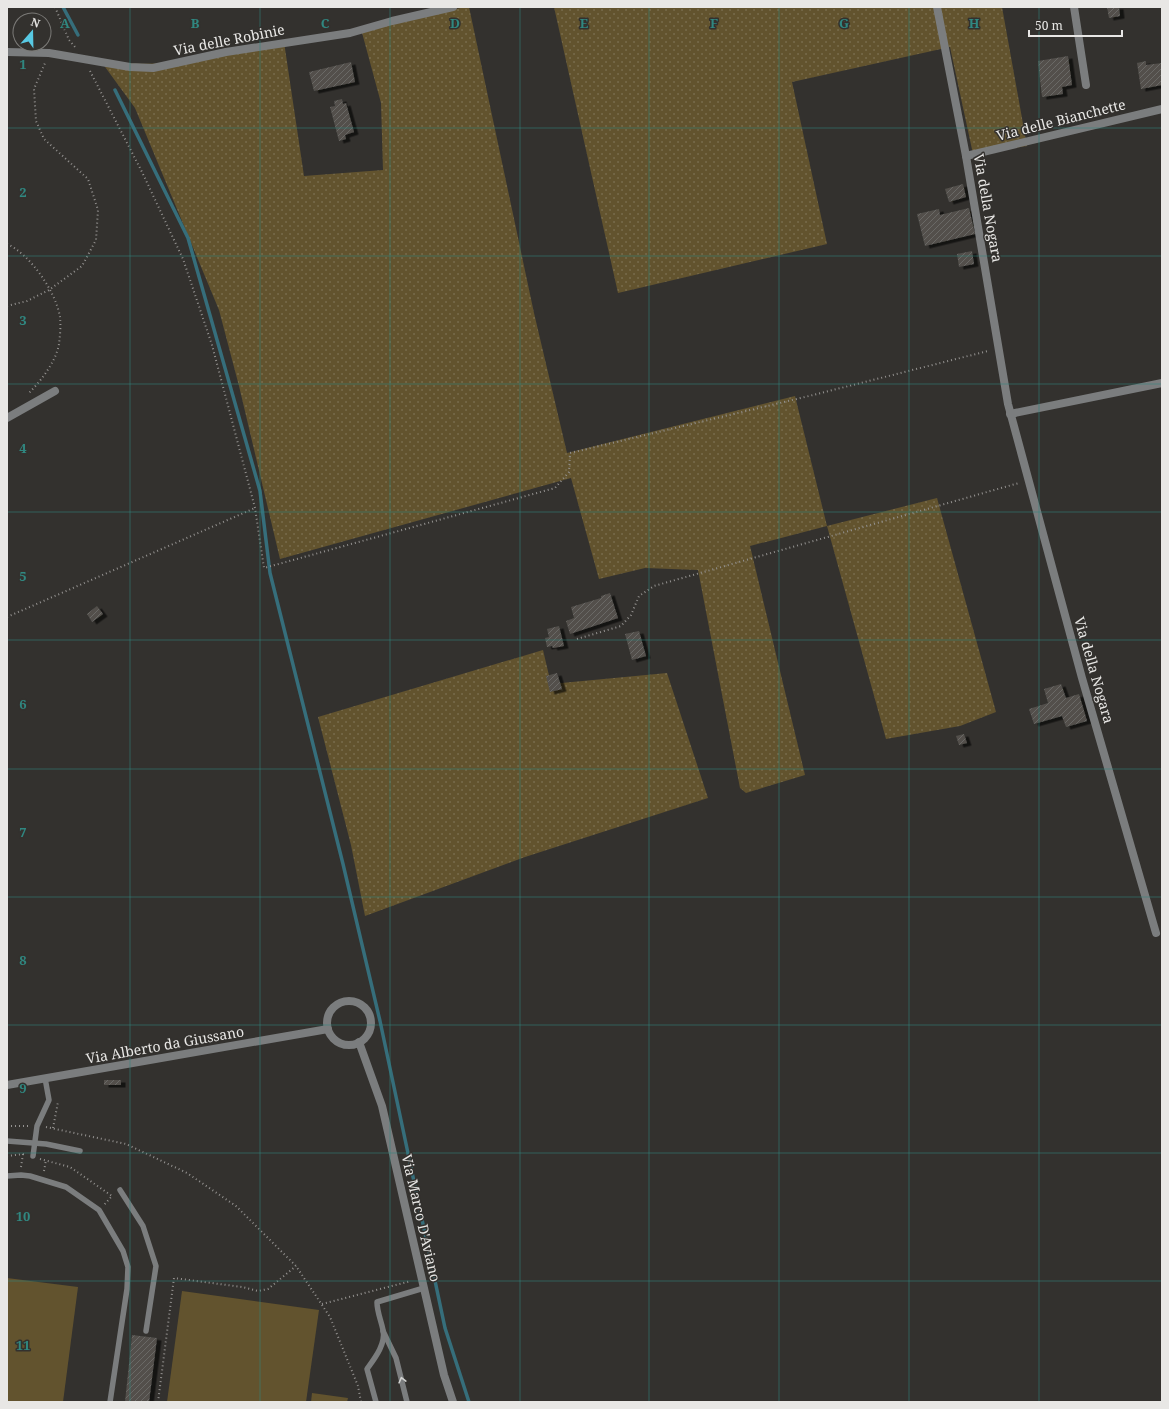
<svg xmlns="http://www.w3.org/2000/svg" width="1169" height="1409" viewBox="0 0 1169 1409" font-family="'Noto Serif',serif">
	<style>
		.grass { fill: url(#grass-dots) }
		.pitch { fill: #62532e }
		.lines { fill: none; stroke-linecap: round; stroke-linejoin: round }
		.stream { stroke: #366e7b; stroke-width: 3.5 }
		.building { fill: url(#building-hatch); filter: url(#shadow) }
		.path { stroke: #949290; stroke-width: 2; stroke-dasharray: 1 3; stroke-linecap: butt }
		.lane { stroke: #7b7d7e; stroke-width: 5.5 }
		.street { stroke: #7b7d7e; stroke-width: 8 }
		.oneway { stroke: #d2d2d0 }
		.grid { fill: none; stroke: #308780; stroke-width: 1; stroke-opacity: 0.55 }
		.labels { text-anchor: middle; stroke-width: 3; stroke-linejoin: round; paint-order: stroke }
		.street-label { font-size: 14px; fill: #e8e7e5; stroke: #33312e }
		.grid-label { font-size: 13px; text-anchor: middle; font-weight: bold; fill: #308780; stroke: #33312e; stroke-width: 3; stroke-linejoin: round; paint-order: stroke }
	</style>
	<defs>
		<pattern id="grass-dots" width="8" height="8" patternUnits="userSpaceOnUse"><rect width="8" height="8" fill="#62532e"/><path d="M2 2h.1M6 6h.1" fill="none" stroke="#786c4c" stroke-width="1.8" stroke-linecap="round"/></pattern>
		<pattern id="building-hatch" width="6" height="6" patternUnits="userSpaceOnUse"><rect width="6" height="6" fill="#52504c"/><path d="M-1 1l2-2M0 6l6-6M5 7l2-2" fill="none" stroke="#6b6966"/></pattern>
		<filter id="shadow"><feDropShadow dx="4.5" dy="2.5" stdDeviation="0" flood-color="#0009"/></filter>
	</defs>
	<rect width="100%" height="100%" fill="#33312e"/>
	<g class="grass">
		<path d="M465,7H469L534,313L567,453L795,396L827,526L937,498L996,712L960,726L886,739L827,526L750,546L805,775L746,793L740,788L698,570L645,568L599,579L571,478L280,559L239,386L219,310L135,108L100,60C162,72 224,53 284,42L304,176L383,170L381,103L361,29Z"/>
		<path d="M554,7H1002L1027,146L973,154L950,47L792,82L827,244L618,293Z"/>
		<path d="M543,650L551,684L667,673L708,798L525,857L365,916L351,845L318,717Z"/>
	</g>
	<g class="pitch">
		<path d="M7,1278L78,1287L63,1402H7Z"/>
		<path d="M182,1291L319,1310L306,1402H167Z"/>
		<path d="M312,1393L348,1398L347,1402H311Z"/>
	</g>
	<g class="lines">
		<g class="stream">
			<path d="M63,7L78,35"/>
			<path d="M115,90L188,238L260,491L270,573L343,864L380,1021L445,1328L469,1402"/>
		</g>
	</g>
	<g class="building">
		<path d="M1107,7H1119L1120,16L1109,18Z"/>
		<path d="M1068,56L1072,85L1062,87L1063,94L1042,97L1038,61Z"/>
		<path d="M1146,61V65L1162,63V85L1141,89L1137,63Z"/>
		<path d="M351,62L355,82L314,91L309,72Z"/>
		<path d="M342,99L343,104L346,103L354,132L345,135L346,139L339,141L330,107L335,106L334,101Z"/>
		<path d="M963,184L966,197L949,202L945,189Z"/>
		<path d="M969,208L975,234L925,246L917,214L939,209L940,215Z"/>
		<path d="M972,251L974,264L959,267L957,254Z"/>
		<path d="M610,593L618,618L570,634L566,621L574,618L571,607L601,598V596Z"/>
		<path d="M97,606L103,614L92,622L87,614Z"/>
		<path d="M559,626L564,646L553,648L552,646L547,647L545,638L549,637L547,629Z"/>
		<path d="M639,631L646,656L632,660L625,634Z"/>
		<path d="M557,673L562,689L550,692L546,676Z"/>
		<path d="M1061,684L1066,698L1079,694L1087,721L1066,727L1062,716L1034,724L1029,709L1048,703L1044,689Z"/>
		<path d="M964,734L967,743L959,745L956,736Z"/>
		<rect x="104" y="1080" width="17" height="5"/>
		<path d="M132,1335L157,1338L149,1402H125Z"/>
	</g>
	<g class="lines">
		<g class="path">
			<path d="M55,7L69,40L75,47"/>
			<path d="M90,71L142,172L183,259L212,345L255,508L264,568L555,488L569,472L570,453L805,397L988,351"/>
			<path d="M7,244C30,254 56,292 60,317C61,325 60,336 59,344C56,362 40,382 28,394"/>
			<path d="M7,306L27,301L49,290L82,266L96,240L98,210L88,179L44,139L36,121L34,89L45,63"/>
			<path d="M7,617L255,508"/>
			<path d="M577,639L621,626L631,615L639,596L654,586L1019,483"/>
			<path d="M7,1126H28"/>
			<path d="M46,1127L126,1144L187,1173L236,1206L296,1266L330,1317L358,1386L361,1402"/>
			<path d="M53,1128L58,1102"/>
			<path d="M7,1156L24,1154"/>
			<path d="M40,1159L70,1167L112,1196L104,1205"/>
			<path d="M21,1167L23,1154"/>
			<path d="M44,1171L46,1160"/>
			<path d="M322,1304L411,1281"/>
			<path d="M158,1402L174,1278L242,1287L258,1291L268,1289L296,1266"/>
		</g>
		<g class="lane">
			<path d="M7,1141L46,1144L80,1151"/>
			<path d="M33,1156L37,1126L49,1100L45,1078"/>
			<path d="M7,1176L21,1175L30,1176L66,1187L99,1210L123,1251L128,1267L127,1289L110,1402"/>
			<path d="M120,1190L143,1226L156,1266L146,1331"/>
			<path d="M383,1331L396,1358L407,1402"/>
			<path d="M376,1402L367,1369C375,1358 386,1344 383,1330C381,1320 377,1312 377,1302L424,1288"/>
		</g>
		<g class="street">
			<path d="M937,7L966,156L1008,404L1082,678L1156,933"/>
			<path d="M1074,7L1086,85"/>
			<path d="M7,52L49,53L130,67L153,68L226,52L350,33L392,21L453,7"/>
			<path d="M966,156L1162,109"/>
			<path d="M1010,414L1162,383"/>
			<path d="M7,418L55,391"/>
			<circle cx="349" cy="1023" r="22"/>
			<path d="M359,1042L382,1106L444,1375L453,1402"/>
			<path d="M7,1085L328,1029"/>
		</g>
	</g>
	<defs><path id="oneway-chevron" d="M-2-3.5L2.5 0L-2 3.5" fill="none" stroke-width="1.6" stroke-linecap="round" stroke-linejoin="round"/></defs>
	<use class="oneway" href="#oneway-chevron" transform="translate(402 1380) rotate(-104)"/>
	<path class="grid" d="M130,7V1402M260,7V1402M390,7V1402M520,7V1402M649,7V1402M779,7V1402M909,7V1402M1039,7V1402M7,128H1162M7,256H1162M7,384H1162M7,512H1162M7,640H1162M7,769H1162M7,897H1162M7,1025H1162M7,1153H1162M7,1281H1162"/>
	<g class="labels">
		<g class="street-label">
			<text transform="translate(229 40) rotate(-11)" y="5">Via delle Robinie</text>
			<text transform="translate(1061 120) rotate(-14)" y="5">Via delle Bianchette</text>
			<text transform="translate(988 208) rotate(80)" y="5">Via della Nogara</text>
			<text transform="translate(1094 670) rotate(74)" y="5">Via della Nogara</text>
			<text transform="translate(165 1045) rotate(-10)" y="5">Via Alberto da Giussano</text>
			<text transform="translate(421 1218) rotate(77)" y="5">Via Marco D'Aviano</text>
		</g>
	</g>
	<g class="grid-label">
		<text x="65" y="28">A</text>
		<text x="195" y="28">B</text>
		<text x="325" y="28">C</text>
		<text x="455" y="28">D</text>
		<text x="584" y="28">E</text>
		<text x="714" y="28">F</text>
		<text x="844" y="28">G</text>
		<text x="974" y="28">H</text>
		<text x="23" y="69">1</text>
		<text x="23" y="197">2</text>
		<text x="23" y="325">3</text>
		<text x="23" y="453">4</text>
		<text x="23" y="581">5</text>
		<text x="23" y="709">6</text>
		<text x="23" y="837">7</text>
		<text x="23" y="965">8</text>
		<text x="23" y="1093">9</text>
		<text x="23" y="1221">10</text>
		<text x="23" y="1350">11</text>
	</g>
	<rect width="1169" height="1409" fill="none" stroke="#e8e7e5" stroke-width="16"/>
	<g transform="translate(32 32) rotate(20)"><circle r="19" fill="#33312e" stroke="#7b7a77"/>
	<path d="M0-3L7 15L0 10L-7 15Z" fill="#58c9e3"/>
	<text y="-6" font-size="11" font-weight="bold" text-anchor="middle" fill="#e8e7e5">N</text>
	</g>
	<path d="M1029 30v6h93v-6" fill="none" stroke="#e8e7e5" stroke-width="2"/>
	<text x="1035" y="30" font-size="12" fill="#e8e7e5" stroke="#33312e" stroke-width="3" paint-order="stroke">50 m</text>
</svg>
